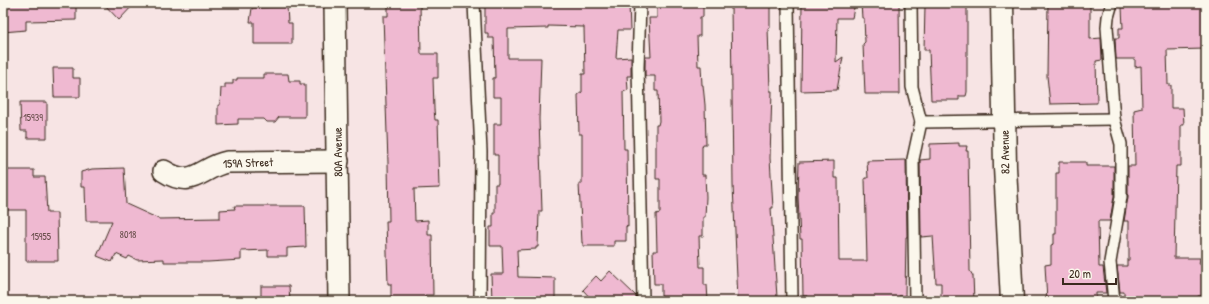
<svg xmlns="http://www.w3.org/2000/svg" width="1209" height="304" viewBox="0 0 1209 304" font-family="'Patrick Hand',sans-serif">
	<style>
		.building { fill: #efb9d1; stroke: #3b2a1e }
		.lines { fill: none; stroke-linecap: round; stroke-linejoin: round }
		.service-casing { stroke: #3b2a1e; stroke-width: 14 }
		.minor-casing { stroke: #3b2a1e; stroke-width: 24 }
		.tertiary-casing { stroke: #3b2a1e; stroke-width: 25 }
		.service { stroke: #fbf7ec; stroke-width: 11 }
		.minor { stroke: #fbf7ec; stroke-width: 21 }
		.tertiary { stroke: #fbf7ec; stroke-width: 22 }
		.labels { text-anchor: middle; stroke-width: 4; stroke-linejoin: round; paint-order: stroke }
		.number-label { font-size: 10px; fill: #684e4b }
		.street-label { font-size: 12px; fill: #3b2a1e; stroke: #fbf7ec }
	</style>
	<rect width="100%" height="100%" fill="#f7e4e4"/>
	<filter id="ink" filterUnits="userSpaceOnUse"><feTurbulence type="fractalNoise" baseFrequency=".025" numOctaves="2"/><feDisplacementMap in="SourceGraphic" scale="8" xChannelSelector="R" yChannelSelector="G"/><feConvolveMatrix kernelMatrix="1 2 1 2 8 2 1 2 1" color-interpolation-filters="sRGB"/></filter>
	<g filter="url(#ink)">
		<g class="building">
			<path d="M3,3H76V20L26,21V30L3,32Z"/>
			<path d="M103,3H135L119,20Z"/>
			<path d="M485,3H629L630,30H618L616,58L631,57V76H627L628,90L623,92L624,149H627L628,227L626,226V241H614V246H583V243H582L579,184H582V134H579L578,95L582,92V74H585L584,27L548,26V28L508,29V58H541L539,119L542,211H539L538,247H536V249L517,250L518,277L555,278V301H492L491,274H503L502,246H490V227H493V213H495V184H498V155H494V124H501V97H493V78H495L494,38H488V33H485Z"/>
			<path d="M657,3H703V17H700V36H697L698,66H701L702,85H703L705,105L706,144H703L702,147V175H705L706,197L705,217H703V236H699L700,267H704V285H707L708,301H661V284H654L653,251H657L656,214L660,213V179H656V125H658L659,121L658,91H655V76H645V57H651L649,18H657Z"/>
			<path d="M731,3H770V28H768L770,91H772L770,158L773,208H771L777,297L773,298V301H738L733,185Z"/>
			<path d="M802,3H855L852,18H837L836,62L843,57L837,90L801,91Z"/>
			<path d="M861,3H899L900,94H865L863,44L865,42L864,18H862Z"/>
			<path d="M930,3H965L967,5V92L966,96H959V100H931L929,50H924L925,6H930Z"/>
			<path d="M1048,3H1090V39L1101,38L1102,60L1096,61L1097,103L1050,104L1047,76Z"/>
			<path d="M1139,3L1206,5V47L1204,49L1167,50L1168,85H1171V108H1183L1184,125H1181V166H1176L1174,258H1200L1199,264H1202L1203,296H1198V301H1124V292H1120L1117,266H1127V260H1129V221H1124L1128,197V166H1135L1134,110L1142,108L1141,66L1135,67V59H1116L1115,38H1119V28H1123L1122,7H1139Z"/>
			<path d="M388,4H420L421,54H438V78H433L434,109L435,120H438L440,188L414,189L415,221L428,220V235H432L433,295H425V301H391V284H388L386,221H389L388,163L383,16H388Z"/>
			<path d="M287,7L288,23H292V44H254V22H250L252,8Z"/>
			<path d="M53,68H73V78H80V97H54Z"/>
			<path d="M264,74H288L289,81H300V84H305V117H279L275,122H267L264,119H238V124L218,125V105H220L221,88H225V84H233V80H237V78H264Z"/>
			<path d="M20,102H47V138H27V131H21Z"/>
			<path d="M959,143V146H967L966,151H968L970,271L973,276L974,301H941V283H936L933,236L921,237L920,160L930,159V144Z"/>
			<path d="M906,160L907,237H906L905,296H899L900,301H807V296H803L802,239H800L798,197L799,162L834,161V178H838L839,261H867L865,178H868L867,161Z"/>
			<path d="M1059,162H1086V166H1114V196L1110,221H1098L1099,267H1103L1106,293H1096V301H1047L1045,265L1051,264V245L1054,244V234H1056V173H1059Z"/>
			<path d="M124,168L126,204L159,219L220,218V210L235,209L234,206H305L306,247L287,248V256H268V250L241,251V260L208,262H164V259L137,260L129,256L127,259L116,254L112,262L97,256L112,221H86L85,187H81V172L92,169Z"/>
			<path d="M3,170H34V177H45L47,213H57L58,261H26V210H3Z"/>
			<path d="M610,271L636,296V301H593L583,290L596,276L601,281Z"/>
			<path d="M261,286H289L290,301H261Z"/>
		</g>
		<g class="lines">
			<defs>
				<g id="service">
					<path d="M474,3L481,152L480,301"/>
					<path d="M640,3L638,67L643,301"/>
					<path d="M788,3L792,301"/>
					<path d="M911,3L912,87L921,122L913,159L915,301"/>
					<path d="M1112,3L1108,17L1107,27L1114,119L1121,144V197L1110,262L1114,301"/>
					<path d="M921,122L1114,119"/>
				</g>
				<g id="minor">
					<path d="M335,3L339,301"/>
					<path d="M164,171C193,190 201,167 227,162L338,161"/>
				</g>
				<path id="tertiary" d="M1002,3L1005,167L1012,301"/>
			</defs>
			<use href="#service" class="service-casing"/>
			<use href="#minor" class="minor-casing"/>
			<use href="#tertiary" class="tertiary-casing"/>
			<use href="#service" class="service"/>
			<use href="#minor" class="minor"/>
			<use href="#tertiary" class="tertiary"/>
		</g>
	</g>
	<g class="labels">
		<g class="number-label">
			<text x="33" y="121">15939</text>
			<text x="128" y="238">8018</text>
			<text x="41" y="240">15955</text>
		</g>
		<g class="street-label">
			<text transform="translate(338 152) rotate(-91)" y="4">80A Avenue</text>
			<text transform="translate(1005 152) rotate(-91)" y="4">82 Avenue</text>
			<text transform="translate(248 163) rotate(-2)" y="4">159A Street</text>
		</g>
	</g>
	<rect width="1209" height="304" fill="none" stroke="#fbf7ec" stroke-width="16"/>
	<rect x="8" y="8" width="1193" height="288" fill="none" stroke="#3b2a1e" stroke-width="1.5" filter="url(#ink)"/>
	<path d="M1063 278v6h53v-6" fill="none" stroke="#3b2a1e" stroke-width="2"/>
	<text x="1069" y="278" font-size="12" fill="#3b2a1e" stroke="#fbf7ec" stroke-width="3" paint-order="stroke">20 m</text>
</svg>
